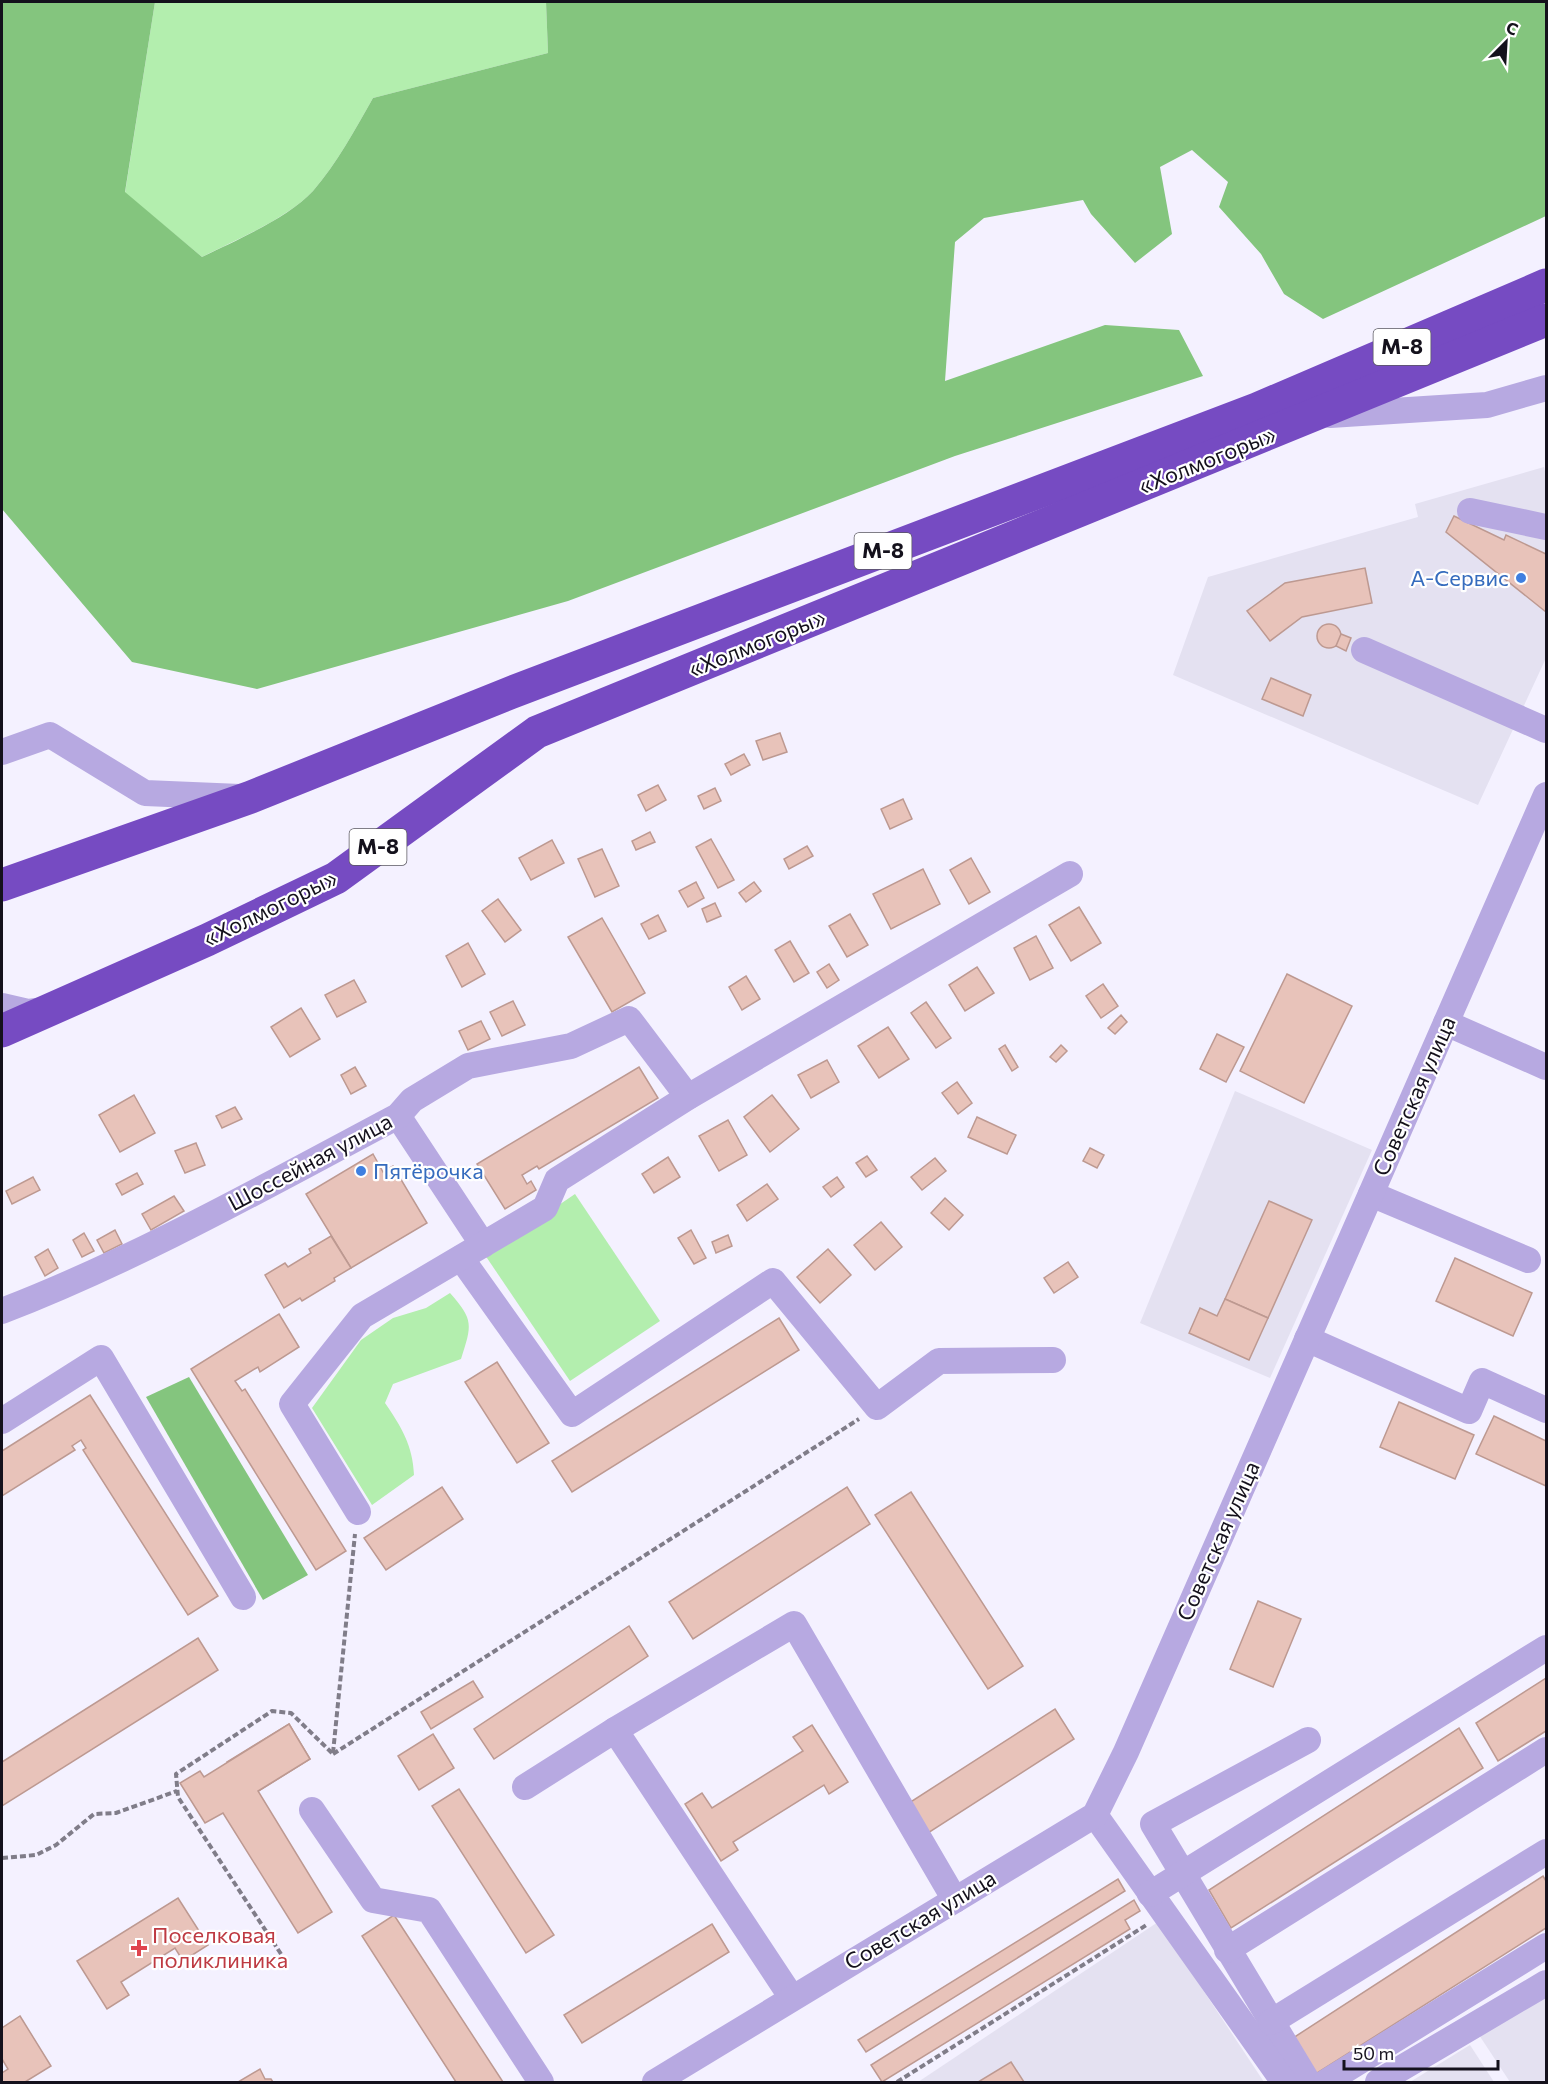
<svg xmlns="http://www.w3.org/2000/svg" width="1548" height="2084" viewBox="0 0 1548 2084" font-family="Commissioner,sans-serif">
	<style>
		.built { fill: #e4e1f1 }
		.green { fill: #b3eeae }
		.forest { fill: #84c57e }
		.building { fill: #e8c3ba; stroke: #bd9991; stroke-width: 1.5 }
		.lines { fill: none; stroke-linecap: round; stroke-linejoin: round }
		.path { stroke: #807d89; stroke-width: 4; stroke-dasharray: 6 3; stroke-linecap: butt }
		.minor { stroke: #b7a9e1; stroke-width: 26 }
		.highway { stroke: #764bc2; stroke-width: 33 }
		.shop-dot { fill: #3f7fe0; stroke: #fff; stroke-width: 2 }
		.health-dot { fill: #e0444e; stroke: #fff; stroke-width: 2 }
		.labels { text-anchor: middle; stroke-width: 4.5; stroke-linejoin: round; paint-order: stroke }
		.shield { fill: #fff; stroke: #5a5860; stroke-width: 1.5 }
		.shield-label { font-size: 21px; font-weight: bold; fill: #14111c }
		.street-label { font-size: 22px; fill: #14111c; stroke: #fff }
		.shop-label { font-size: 22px; fill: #366cbe; stroke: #fff; text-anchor: end }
		.health-label { font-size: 22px; fill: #be3a42; stroke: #fff; text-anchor: start }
	</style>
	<rect width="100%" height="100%" fill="#f4f1ff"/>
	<g class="built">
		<path d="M1544,467L1546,476V658L1478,805L1173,675L1208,577L1418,517L1415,504Z"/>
		<path d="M1235,1091L1372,1150L1270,1378L1140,1323Z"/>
		<path d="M1158,1922L1264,2082H918Z"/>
		<path d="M1546,1991V2082H1510L1479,2035Z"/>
		<path d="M1470,2045L1494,2082H1410Z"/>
	</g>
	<g class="green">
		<path d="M155,2H546L548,53L373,98C355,130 337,163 313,191C288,218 236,240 202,257L125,193Z"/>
		<path d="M575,1194L660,1321L570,1381L485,1255Z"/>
		<path d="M450,1293C474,1320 472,1325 461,1359L393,1384L385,1403C401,1426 413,1446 414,1475L372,1505L312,1408L361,1340L393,1318L426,1308Z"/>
	</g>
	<g class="forest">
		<path d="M2,2H155L125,192L202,257C235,241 288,218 313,191C337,163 355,130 373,98L548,53L546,2H1546V216L1323,319L1284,294L1261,254L1219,207L1228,182L1192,150L1160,167L1172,234L1135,263L1091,214L1083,200L984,218L955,242L945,381L1105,325L1179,330L1203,376L955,456L568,601L257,689L132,662L2,509Z"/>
		<path d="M189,1377L308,1575L263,1600L146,1397Z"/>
	</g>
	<g class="building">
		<path d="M1454,516L1504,540L1506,535L1546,554V612L1446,532Z"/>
		<path d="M1365,568L1372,603L1302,617L1270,641L1247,611L1285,583Z"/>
		<circle cx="1329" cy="636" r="12"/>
		<path d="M1341,634L1351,638L1346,651L1336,646Z"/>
		<path d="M1271,678L1311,695L1303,716L1262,699Z"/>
		<path d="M780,733L787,752L763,760L756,741Z"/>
		<path d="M744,754L750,765L731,775L725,764Z"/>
		<path d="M658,785L666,800L646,811L638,795Z"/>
		<path d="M715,788L721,801L704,809L698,796Z"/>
		<path d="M903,799L912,819L890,829L881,809Z"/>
		<path d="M650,832L655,842L636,850L632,841Z"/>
		<path d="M711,839L734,880L718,888L696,847Z"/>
		<path d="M552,840L564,863L531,880L519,858Z"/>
		<path d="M807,846L813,856L789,869L784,859Z"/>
		<path d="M602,849L619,886L595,897L578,859Z"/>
		<path d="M971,858L990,892L969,904L950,870Z"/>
		<path d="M923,869L940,904L891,929L873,894Z"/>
		<path d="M696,882L704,898L688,907L679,891Z"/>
		<path d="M754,882L761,891L746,902L739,893Z"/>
		<path d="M498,899L521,930L505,942L482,911Z"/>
		<path d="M715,903L721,916L707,922L702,909Z"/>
		<path d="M1079,907L1101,943L1071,961L1049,925Z"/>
		<path d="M850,914L868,945L847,957L829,926Z"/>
		<path d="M658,915L666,931L649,939L641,924Z"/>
		<path d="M602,918L645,993L612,1012L568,937Z"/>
		<path d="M1036,936L1053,968L1030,980L1014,948Z"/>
		<path d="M790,941L809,973L794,982L775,950Z"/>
		<path d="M468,943L485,974L462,987L446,956Z"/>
		<path d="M829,964L839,980L827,988L817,972Z"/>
		<path d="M977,967L994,993L965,1011L949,985Z"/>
		<path d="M1287,974L1352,1006L1304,1103L1240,1071Z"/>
		<path d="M746,976L760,999L742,1010L729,987Z"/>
		<path d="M354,980L366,1002L337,1017L325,995Z"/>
		<path d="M1103,984L1118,1006L1101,1018L1086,996Z"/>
		<path d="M513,1001L525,1025L502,1036L490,1012Z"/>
		<path d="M926,1002L951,1038L936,1048L911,1013Z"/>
		<path d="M301,1008L320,1039L290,1057L271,1027Z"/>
		<path d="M1121,1015L1127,1022L1115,1034L1108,1028Z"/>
		<path d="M481,1021L490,1039L468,1050L459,1031Z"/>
		<path d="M888,1027L909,1059L879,1078L858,1046Z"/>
		<path d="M1217,1034L1244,1047L1226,1082L1200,1069Z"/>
		<path d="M1005,1045L1018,1067L1012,1071L999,1049Z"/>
		<path d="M1061,1045L1067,1051L1056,1062L1050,1057Z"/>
		<path d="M827,1060L839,1082L811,1098L798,1075Z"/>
		<path d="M355,1067L366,1086L351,1094L341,1075Z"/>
		<path d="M639,1067L658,1098L539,1169L537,1166L522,1175L527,1184L531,1181L536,1190L505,1209L477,1164Z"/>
		<path d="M957,1082L972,1103L958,1114L942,1093Z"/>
		<path d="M134,1095L155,1133L120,1152L99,1115Z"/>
		<path d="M772,1095L799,1129L770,1152L744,1117Z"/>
		<path d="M235,1107L242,1119L222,1128L216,1116Z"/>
		<path d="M977,1117L1016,1135L1007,1154L968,1137Z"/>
		<path d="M728,1120L747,1155L719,1171L699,1136Z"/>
		<path d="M196,1143L205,1165L185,1173L175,1151Z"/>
		<path d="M1090,1148L1104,1155L1097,1168L1083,1161Z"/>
		<path d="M373,1154L383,1172L393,1166L427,1223L351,1268L306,1194Z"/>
		<path d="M867,1156L877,1170L866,1177L856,1163Z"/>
		<path d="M668,1157L680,1177L654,1193L642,1174Z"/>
		<path d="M935,1158L946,1171L922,1190L911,1177Z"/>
		<path d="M137,1173L143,1184L122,1195L116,1184Z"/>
		<path d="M33,1177L40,1190L12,1204L6,1191Z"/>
		<path d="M837,1177L844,1187L831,1197L823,1187Z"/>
		<path d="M767,1184L778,1199L747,1221L737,1205Z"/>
		<path d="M174,1196L184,1211L151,1230L142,1214Z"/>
		<path d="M945,1198L963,1215L949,1230L931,1213Z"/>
		<path d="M1269,1201L1312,1220L1268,1318L1225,1299Z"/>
		<path d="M881,1222L902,1247L875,1270L854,1245Z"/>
		<path d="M115,1230L122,1244L104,1253L97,1240Z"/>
		<path d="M691,1230L706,1258L694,1264L678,1238Z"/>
		<path d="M84,1233L94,1251L82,1257L73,1240Z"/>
		<path d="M728,1235L732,1246L716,1253L712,1242Z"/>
		<path d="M331,1236L351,1268L334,1278L335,1281L302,1301L300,1298L284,1308L265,1275L285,1263L288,1267L311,1253L309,1249Z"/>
		<path d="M48,1249L58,1268L45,1276L35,1257Z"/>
		<path d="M828,1249L851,1275L820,1303L797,1277Z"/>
		<path d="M1455,1258L1532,1293L1513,1336L1436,1301Z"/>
		<path d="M1068,1262L1078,1277L1054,1293L1044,1278Z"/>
		<path d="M1225,1299L1268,1318L1249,1360L1189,1333L1200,1308L1217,1316Z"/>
		<path d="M279,1314L299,1347L260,1372L258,1367L235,1381L242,1391L245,1389L346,1551L316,1570L191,1369Z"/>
		<path d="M779,1318L799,1350L572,1492L552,1461Z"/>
		<path d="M497,1362L549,1443L517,1463L465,1382Z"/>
		<path d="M90,1395L218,1596L188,1615L83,1450L86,1448L81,1440L72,1446L75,1450L2,1496V1451Z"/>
		<path d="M1399,1402L1474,1435L1455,1479L1380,1447Z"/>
		<path d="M1494,1416L1546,1441V1486L1476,1454Z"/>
		<path d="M442,1487L463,1519L386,1570L364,1538Z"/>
		<path d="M847,1487L870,1524L693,1639L669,1602Z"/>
		<path d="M911,1492L1023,1666L988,1689L875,1515Z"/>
		<path d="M1258,1601L1301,1619L1273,1687L1230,1669Z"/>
		<path d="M629,1626L648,1656L494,1759L474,1729Z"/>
		<path d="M198,1638L218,1670L2,1806V1762Z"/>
		<path d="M1546,1678V1731L1498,1761L1476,1723Z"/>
		<path d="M473,1681L483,1697L431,1729L421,1712Z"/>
		<path d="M1055,1709L1074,1739L928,1833L909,1803Z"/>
		<path d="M289,1724L310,1759L249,1797L227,1762Z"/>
		<path d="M289,1724L310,1759L258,1791L332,1912L298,1933L223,1813L205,1823L180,1783L200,1771L204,1777Z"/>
		<path d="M812,1725L848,1782L829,1794L824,1785L733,1842L738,1850L721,1861L685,1804L702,1793L712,1808L803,1751L793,1737Z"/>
		<path d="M1459,1728L1483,1768L1231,1928L1209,1890Z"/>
		<path d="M433,1734L454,1768L419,1790L398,1756Z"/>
		<path d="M459,1789L554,1935L526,1953L432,1806Z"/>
		<path d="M1543,1876L1546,1881V1928L1314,2075L1293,2038Z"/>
		<path d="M1118,1879L1125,1891L866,2052L858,2040Z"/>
		<path d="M178,1898L208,1945L183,1961L175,1948L121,1982L129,1995L107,2009L77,1961Z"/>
		<path d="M1134,1900L1140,1911L1125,1920L1130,1929L882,2082L871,2065Z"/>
		<path d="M394,1915L503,2082H456L362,1936Z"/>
		<path d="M712,1924L729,1952L582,2043L564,2015Z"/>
		<path d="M20,2016L51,2066L25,2082H2V2073L8,2069L2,2059V2028Z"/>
		<path d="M1011,2062L1024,2082H978Z"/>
		<path d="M260,2069L265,2079H271L273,2082H238Z"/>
	</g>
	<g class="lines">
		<g class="path">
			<path d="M333,1753L355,1534"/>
			<path d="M333,1754L859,1419"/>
			<path d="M2,1858L36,1855L56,1845L94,1814L116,1813L177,1791"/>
			<path d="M281,1954L178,1797L176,1774L272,1711L291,1713L333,1754"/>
			<path d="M897,2082L1148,1924"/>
		</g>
		<g class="minor">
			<path d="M1330,415L1487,405L1546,388"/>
			<path d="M1470,511L1546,527"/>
			<path d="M1364,650L1546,730"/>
			<path d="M2,752L50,735L145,793L240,797"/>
			<path d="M2,1006L28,1012L45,1010"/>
			<path d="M1446,1023L1546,1067"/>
			<path d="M398,1116L483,1245"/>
			<path d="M1371,1194L1528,1260"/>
			<path d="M461,1258L572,1414L773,1281L877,1407L939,1361L1053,1360"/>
			<path d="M2,1311C139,1258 268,1185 398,1116L412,1100L468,1066L571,1046L629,1019L688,1097"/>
			<path d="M1307,1339L1469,1411L1482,1381L1546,1410"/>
			<path d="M2,1421L101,1358L243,1597"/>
			<path d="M358,1512L292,1404L362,1316L545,1208L557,1180L688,1097L1070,874"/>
			<path d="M615,1730L794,1624L955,1900"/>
			<path d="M1308,1740L1153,1824L1308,2082"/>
			<path d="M525,1787L615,1730L792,1998"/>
			<path d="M312,1810L373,1900L429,1910L541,2082"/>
			<path d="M1095,1815L1284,2082"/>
			<path d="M1150,1894L1546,1648"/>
			<path d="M1227,1950L1546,1750"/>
			<path d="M1271,2022L1546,1852"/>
			<path d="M655,2082L1095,1815L1126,1752L1546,795"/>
			<path d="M1326,2082L1546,1946"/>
			<path d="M1378,2082L1546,1983"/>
		</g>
		<g class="highway">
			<path d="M2,885L251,797L510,693L1257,409L1546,285"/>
			<path d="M2,1031L207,940L336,878L537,732L1546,320"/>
		</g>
	</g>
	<g class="shop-dot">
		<circle cx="1521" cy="578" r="6"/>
		<circle cx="361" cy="1171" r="6"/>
	</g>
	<path class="health-dot" d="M136 1939h6v6h6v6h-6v6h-6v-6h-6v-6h6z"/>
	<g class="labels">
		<g class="shield">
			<rect x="1373.5" y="329" width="57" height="36" rx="4.5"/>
			<rect x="854.5" y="533" width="57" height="36" rx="4.5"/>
			<rect x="349.5" y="829" width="57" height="36" rx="4.5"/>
		</g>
		<g class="shield-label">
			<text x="1402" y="354">М-8</text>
			<text x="883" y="558">М-8</text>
			<text x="378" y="854">М-8</text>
		</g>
		<g class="street-label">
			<text transform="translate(1207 460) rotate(-22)" y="8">«Холмогоры»</text>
			<text transform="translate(757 643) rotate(-22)" y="8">«Холмогоры»</text>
			<text transform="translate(270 908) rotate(-26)" y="8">«Холмогоры»</text>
			<text transform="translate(1414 1096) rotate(-66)" y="8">Советская улица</text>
			<text transform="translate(310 1162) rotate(-28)" y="8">Шоссейная улица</text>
			<text transform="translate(1218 1541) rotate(-66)" y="8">Советская улица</text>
			<text transform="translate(920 1920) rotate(-31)" y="8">Советская улица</text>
		</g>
		<g class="shop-label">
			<text x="1509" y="586">А-Сервис</text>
			<text x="373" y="1179" text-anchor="start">Пятёрочка</text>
		</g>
		<g class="health-label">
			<text x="152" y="1943">Поселковая<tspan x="152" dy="25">поликлиника</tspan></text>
		</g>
	</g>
	<rect width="1548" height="2084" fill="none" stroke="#14111c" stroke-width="6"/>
	<g transform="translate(1506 42) rotate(24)" stroke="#ffffff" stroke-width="4.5" paint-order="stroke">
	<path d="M0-4.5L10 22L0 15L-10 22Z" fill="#14111c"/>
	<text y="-9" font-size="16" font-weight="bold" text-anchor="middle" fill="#14111c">С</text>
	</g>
	<path d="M1344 2060v9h154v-9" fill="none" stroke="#14111c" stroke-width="3"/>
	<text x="1353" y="2060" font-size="18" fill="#14111c" stroke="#ffffff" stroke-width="4.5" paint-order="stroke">50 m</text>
</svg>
